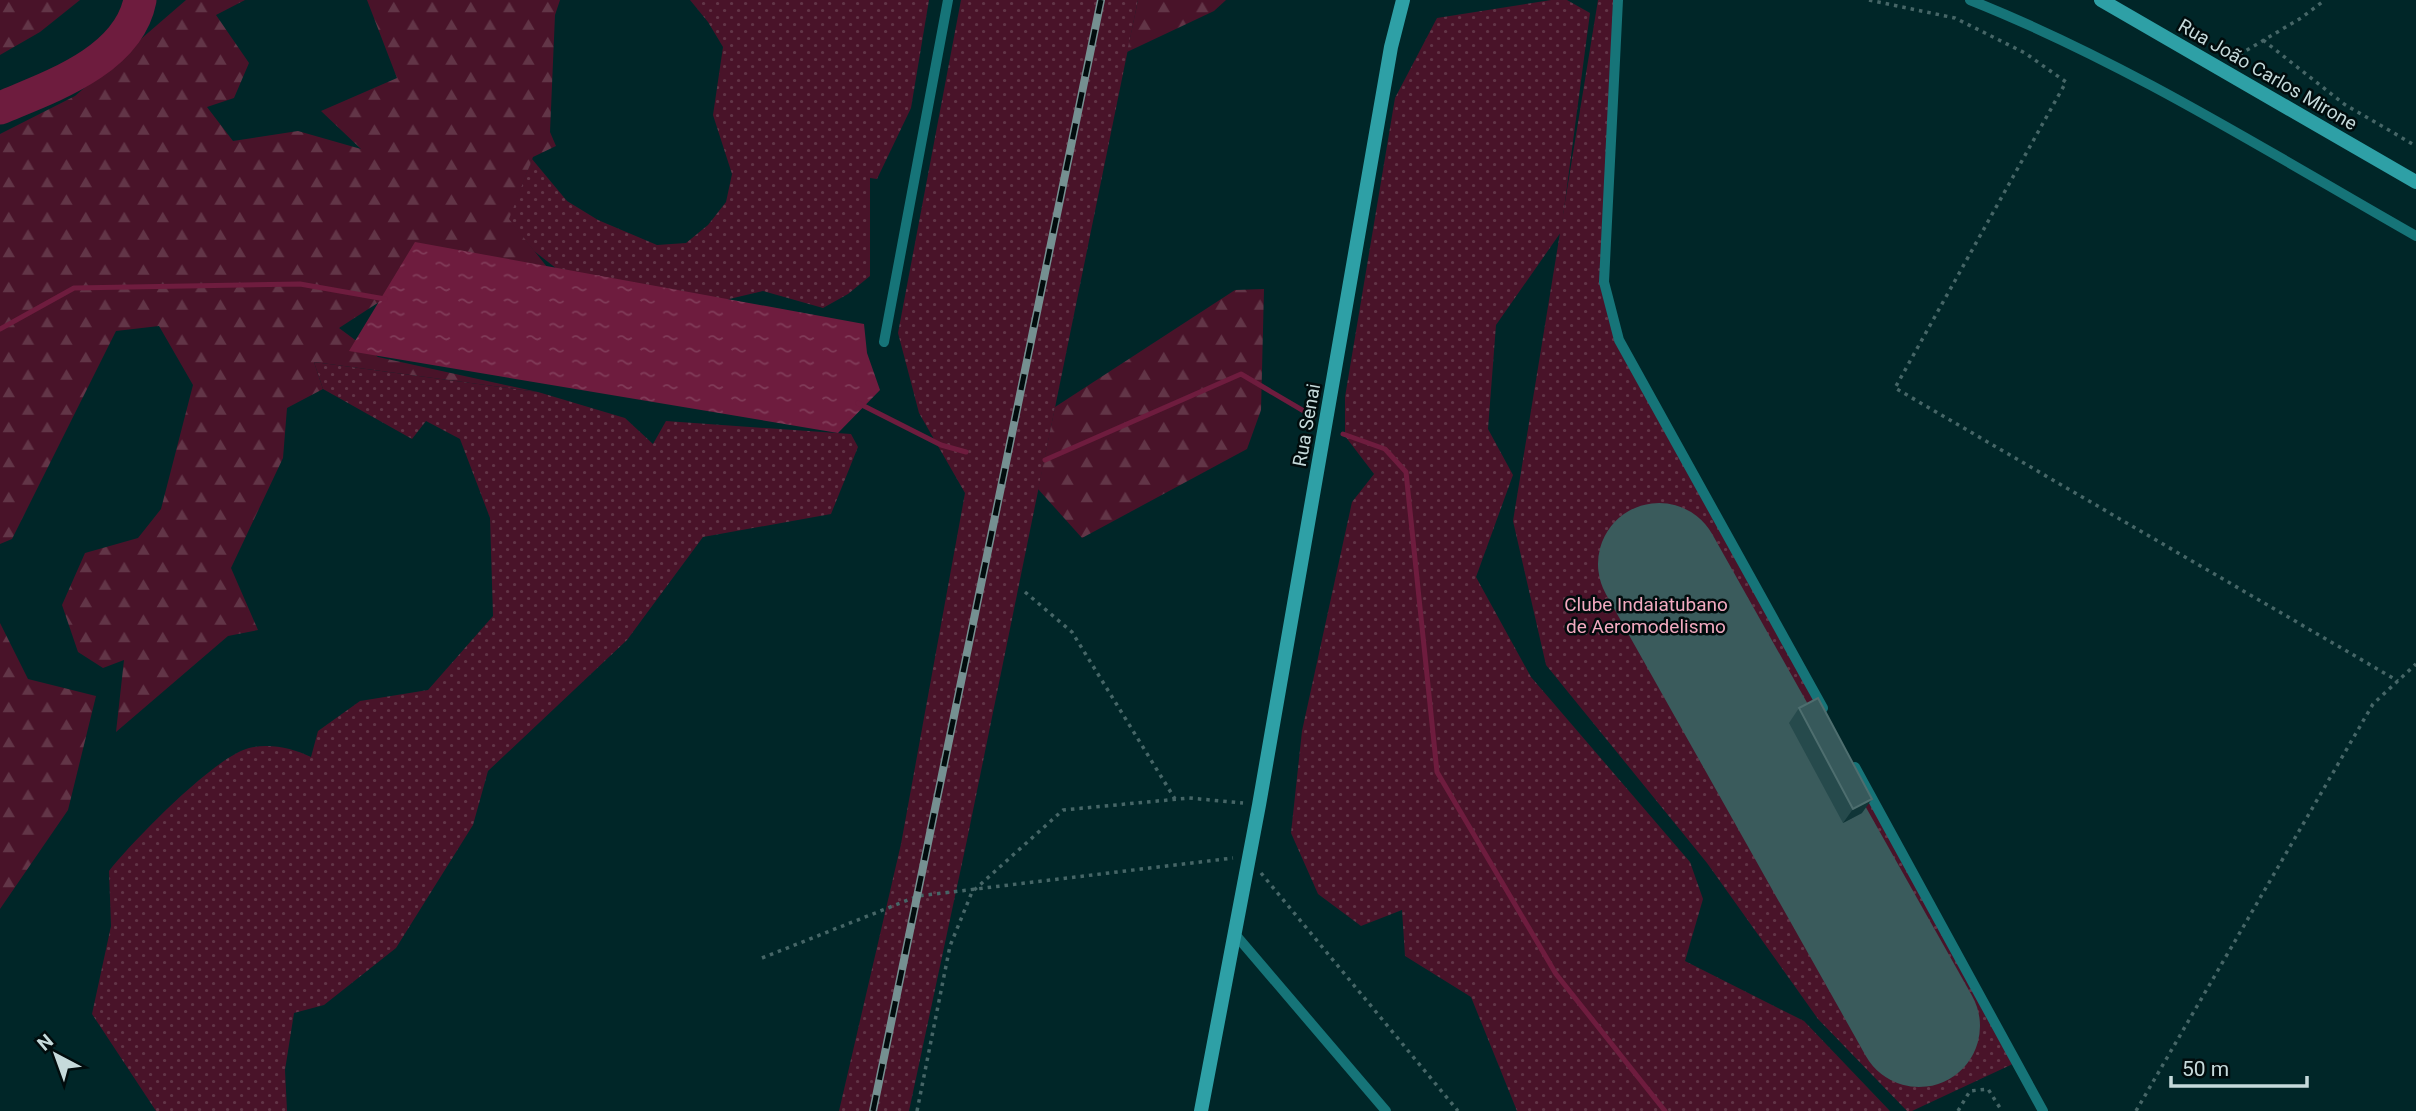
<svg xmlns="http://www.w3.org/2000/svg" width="2416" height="1111" viewBox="0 0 2416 1111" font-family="Roboto,sans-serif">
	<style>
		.grass { fill: url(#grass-dots) }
		.forest { fill: url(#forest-firs) }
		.water { fill: url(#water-ripples) }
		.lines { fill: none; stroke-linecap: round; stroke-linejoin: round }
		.stream { stroke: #6e1c3e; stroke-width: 5 }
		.river { stroke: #6e1c3e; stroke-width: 33 }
		.runway { stroke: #3a5b5c; stroke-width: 122 }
		.path { stroke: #466667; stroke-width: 3.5; stroke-dasharray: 3.5 5; stroke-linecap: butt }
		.lane { stroke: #167478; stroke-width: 10 }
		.secondary { stroke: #2ea0a6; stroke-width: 14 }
		.rail-casing { stroke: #759091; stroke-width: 8 }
		.rail { stroke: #010c0d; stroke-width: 5; stroke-dasharray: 16; stroke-linecap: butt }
		.wall { fill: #264a4c }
		.shaded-wall { fill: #103537 }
		.building { fill: #37595b; stroke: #4e6e6f; stroke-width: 2 }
		.labels { text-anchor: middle; stroke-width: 5; stroke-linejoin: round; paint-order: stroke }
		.street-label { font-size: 19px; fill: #c6dadb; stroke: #010c0d }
		.park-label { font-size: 19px; fill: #f3aac0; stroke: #010c0d }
	</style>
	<defs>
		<pattern id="grass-dots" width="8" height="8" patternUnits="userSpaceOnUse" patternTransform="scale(1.75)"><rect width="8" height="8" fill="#491329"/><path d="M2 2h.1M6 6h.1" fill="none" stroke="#623547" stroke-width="1.8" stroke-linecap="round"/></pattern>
		<pattern id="forest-firs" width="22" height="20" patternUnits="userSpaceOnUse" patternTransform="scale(1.75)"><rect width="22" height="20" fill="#491329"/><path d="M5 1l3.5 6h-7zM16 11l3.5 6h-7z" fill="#623547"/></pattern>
		<pattern id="water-ripples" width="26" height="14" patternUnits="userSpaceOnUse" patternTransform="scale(1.75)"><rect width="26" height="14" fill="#6e1c3e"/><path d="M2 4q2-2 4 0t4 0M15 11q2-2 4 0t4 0" fill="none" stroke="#813c59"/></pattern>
	</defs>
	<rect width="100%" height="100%" fill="#002628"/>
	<g class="grass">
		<path d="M690,0H929L911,108L877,179L870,178V276L848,294L823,308L763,291L725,300L557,269L534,251L508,219L532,159L567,201L598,220L657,245L686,243L708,225L726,202L732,174L713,115L723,47L708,22Z"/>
		<path d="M961,0H1138L967,840L909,1111H839L901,844L965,493L919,413L898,333Z"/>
		<path d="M1551,0H1567L1590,13L1561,232L1496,325L1488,429L1513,475L1476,577L1531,677L1690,862L1703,899L1685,961L1804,1021L1890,1111H1517L1471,997L1405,956L1402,910L1361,926L1318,894L1291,833L1302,731L1352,502L1374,474L1345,436V397L1395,98L1437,18Z"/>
		<path d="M1598,0H1618L1604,282L1619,340L2017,1062L1912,1111H1907L1818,1019L1707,863L1546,665L1513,521Z"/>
		<path d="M314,362L538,392L625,418L653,444L666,421L851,434L858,447L831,514L703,537L627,640L488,771L473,825L396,948L324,1005L294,1013L285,1070L287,1111H156L92,1014L111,926L109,871C132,842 214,757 249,748C269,743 293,748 311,757L318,731L360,701L428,690L493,616L490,518L460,439L426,421L412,439L323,389Z"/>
	</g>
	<g class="forest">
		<path d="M0,0H80L40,32L0,55Z"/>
		<path d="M186,0H245L216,15L249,63L234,98L207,107L233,141L298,131L361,149L321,111L397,78L367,0H560L555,15L550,132L556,146L533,157L509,219L555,277L424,273L339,328L378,357L538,392L314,362L323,389L287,408L283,458L231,568L258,630L228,636L116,732L124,660L103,668L78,652L62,605L85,553L138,538L161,509L193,385L159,326L116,331L12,539L0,544V134L75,96Z"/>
		<path d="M1138,0H1226L1214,11L1127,52Z"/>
		<path d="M1264,289L1261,410L1247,449L1082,538L1038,489L1055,407L1235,290Z"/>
		<path d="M0,623L28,679L96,696L68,810L0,909Z"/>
	</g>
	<path class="water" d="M415,242L864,324L867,353L880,390L838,433L349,351Z"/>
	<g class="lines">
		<g class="stream">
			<path d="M0,329L74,288L300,284L385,299"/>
			<path d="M858,403L941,445L966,452"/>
			<path d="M1343,434L1385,449L1406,472L1437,772L1556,974L1665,1111"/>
			<path d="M1045,460L1241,374L1314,417"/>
		</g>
		<path class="river" d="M0,108C50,87 128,61 140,0"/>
		<path class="runway" d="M1659,564L1919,1026"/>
		<g class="path">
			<path d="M1869,0L1955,18L2025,53L2066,82L1895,388L2398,681"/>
			<path d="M2263,40L2344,104L2416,146"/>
			<path d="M2232,59L2301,18L2325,0"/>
			<path d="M1025,592L1072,632L1175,799"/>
			<path d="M1261,873L1458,1111"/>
			<path d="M762,958L918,896L1233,858"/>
			<path d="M917,1111L950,946L972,892L1063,810L1189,798L1243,803"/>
			<path d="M1958,1111L1970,1091L1988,1089L2002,1111"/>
			<path d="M2136,1111L2373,704L2416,664"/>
		</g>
		<g class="lane">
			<path d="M1618,0L1604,282L1619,340L1823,708"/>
			<path d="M1970,0C2126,62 2270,153 2416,236"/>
			<path d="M884,342L948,0"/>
			<path d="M1855,767L2043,1111"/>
			<path d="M1234,933L1386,1111"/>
		</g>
		<g class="secondary">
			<path d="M2101,0L2416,182"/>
			<path d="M1201,1111L1259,805L1391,47L1403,0"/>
		</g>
		<defs>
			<path id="rail" d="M873,1111L1101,0"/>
		</defs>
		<use href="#rail" class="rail-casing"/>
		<use href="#rail" class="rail"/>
	</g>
	<path class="wall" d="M1799,708L1862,813L1843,823L1789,723Z"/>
	<path class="shaded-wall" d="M1872,799L1862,813L1843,823L1853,809Z"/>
	<path class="building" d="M1818,698L1872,799L1853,809L1799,708Z"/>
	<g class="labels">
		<g class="street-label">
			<text transform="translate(2268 74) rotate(30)" y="7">Rua João Carlos Mirone</text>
			<text transform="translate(1306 425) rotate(-80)" y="7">Rua Senai</text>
		</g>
		<g class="park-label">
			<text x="1646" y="611">Clube Indaiatubano<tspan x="1646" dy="22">de Aeromodelismo</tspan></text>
		</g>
	</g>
	<g transform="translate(56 1055) rotate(319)" stroke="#010c0d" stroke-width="5" paint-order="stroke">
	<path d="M0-5L12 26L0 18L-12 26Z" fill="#c6dadb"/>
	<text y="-10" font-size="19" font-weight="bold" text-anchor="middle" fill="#c6dadb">N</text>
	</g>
	<path d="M2171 1076v10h136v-10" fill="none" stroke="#c6dadb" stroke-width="3.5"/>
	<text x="2182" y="1076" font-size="21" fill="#c6dadb" stroke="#010c0d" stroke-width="5" paint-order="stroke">50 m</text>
</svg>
